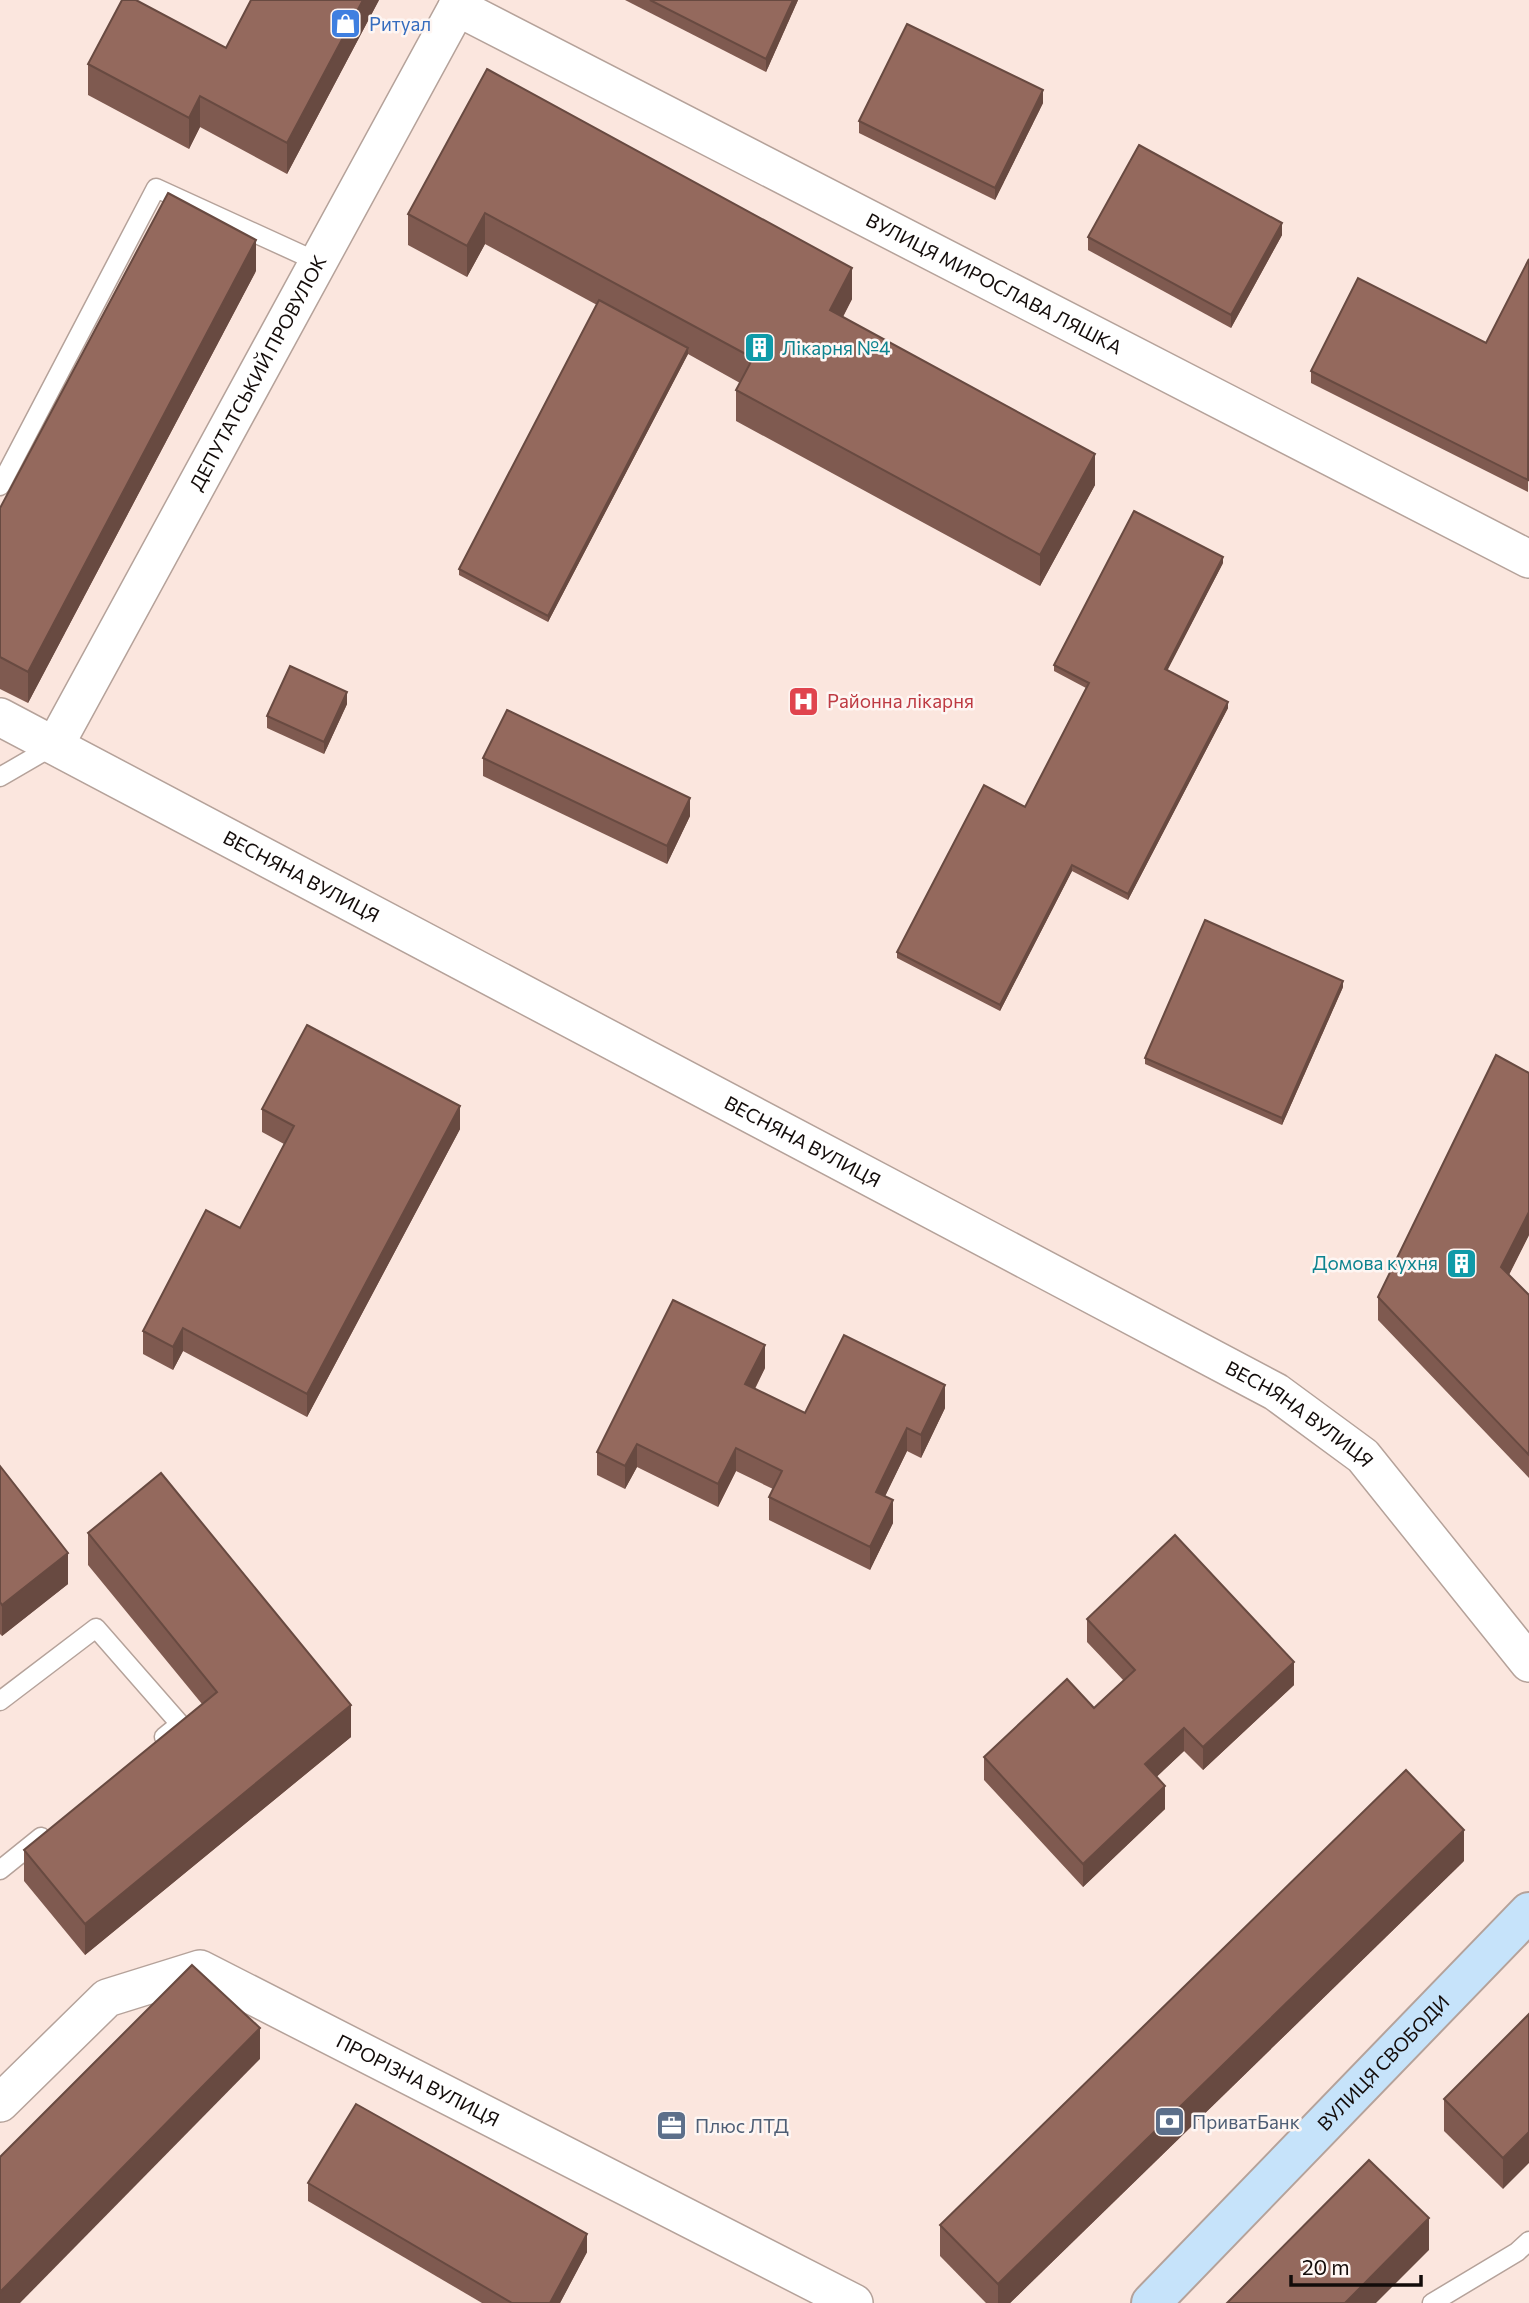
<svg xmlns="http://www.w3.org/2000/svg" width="1529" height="2303" viewBox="0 0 1529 2303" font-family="Commissioner,sans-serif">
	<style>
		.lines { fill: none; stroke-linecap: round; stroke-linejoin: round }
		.lane-casing { stroke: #b5a29a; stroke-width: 21 }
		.street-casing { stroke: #b5a29a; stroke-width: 40 }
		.secondary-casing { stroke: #b5a29a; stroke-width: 42 }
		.lane { stroke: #fff; stroke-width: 18 }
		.street { stroke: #fff; stroke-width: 37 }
		.secondary { stroke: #c6e3fa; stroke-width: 38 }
		.wall { fill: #7f5a50 }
		.shaded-wall { fill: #684a41 }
		.building { fill: #94695d; stroke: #684a41; stroke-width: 2 }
		.labels { text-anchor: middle; stroke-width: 5; stroke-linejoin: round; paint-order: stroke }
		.shop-label { font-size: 19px; fill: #366cbe; stroke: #fef6f3; text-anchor: start }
		.street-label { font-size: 19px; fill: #130c0a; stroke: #fef6f3 }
		.culture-label { font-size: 19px; fill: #0d838f; stroke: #fef6f3; text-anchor: start }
		.health-label { font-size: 19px; fill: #be3a42; stroke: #fef6f3; text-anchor: start }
		.service-label { font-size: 19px; fill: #4e5e75; stroke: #fef6f3; text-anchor: start }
	</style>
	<rect width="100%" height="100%" fill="#fbe6de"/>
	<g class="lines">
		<defs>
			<g id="lane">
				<path d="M0,486L156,188L318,262"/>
				<path d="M0,777L55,745"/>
				<path d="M0,1701L96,1628L180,1724L164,1737"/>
				<path d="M0,1870L41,1837"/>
				<path d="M1432,2303L1517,2252L1529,2241"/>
			</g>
			<g id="street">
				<path id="s1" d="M457,7L1529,559"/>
				<path id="s2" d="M0,717L1276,1392L1363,1456L1529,1663"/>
				<path id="s3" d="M55,745L461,0"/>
				<path id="s4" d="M0,2103L107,1998L200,1969L854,2303"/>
			</g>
			<g id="secondary">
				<path id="s5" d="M1151,2303L1529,1912"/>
			</g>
		</defs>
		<use href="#lane" class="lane-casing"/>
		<use href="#street" class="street-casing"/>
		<use href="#secondary" class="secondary-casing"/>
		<use href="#lane" class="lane"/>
		<use href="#street" class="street"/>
		<use href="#secondary" class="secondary"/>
	</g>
	<g class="wall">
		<path d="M379,0L287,174L200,127L189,149L88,95V64L226,48Z"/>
		<path d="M625,0H798L766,72Z"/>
		<path d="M487,69L852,299L843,317L1095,485L1040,586L736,421V390L740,383L688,354L548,622L459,575V569L597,305L485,244L467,277L408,245V214Z"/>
		<path d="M1043,103L995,200L859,133V121Z"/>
		<path d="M1282,235L1231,328L1088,250V237Z"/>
		<path d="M1529,259L1528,492L1311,383V371L1486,343Z"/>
		<path d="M256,271L28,703L0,689V508Z"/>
		<path d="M1223,563L1167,670L1228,708L1128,900L1072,871L1000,1011L897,958V952L1025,807L1086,688L1054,671V665Z"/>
		<path d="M347,704L324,754L267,728V716Z"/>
		<path d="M483,758L690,816L667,864L483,776Z"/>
		<path d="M1343,987L1282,1125L1145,1064V1058Z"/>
		<path d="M262,1109L460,1129L307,1417L183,1351L173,1370L143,1354V1331L240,1228L284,1144L262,1132Z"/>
		<path d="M1529,1235L1509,1275L1529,1295V1478L1378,1320V1297Z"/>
		<path d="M765,1368L755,1389L805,1413L945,1408L921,1458L907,1451L885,1496L893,1523L870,1570L769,1520V1497L773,1489L736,1471L718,1507L637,1467L625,1489L597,1475V1452Z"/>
		<path d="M0,1466L68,1584L2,1636L0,1634Z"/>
		<path d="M88,1533L351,1737L85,1955L24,1881V1850L202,1704L88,1565Z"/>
		<path d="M1087,1619L1294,1685L1203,1770L1184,1751L1156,1777L1165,1809L1083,1887L984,1780V1757L1094,1708L1124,1681L1087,1642Z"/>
		<path d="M1464,1861L1010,2303H986L940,2256V2225Z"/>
		<path d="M1529,2014L1503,2189L1444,2131V2099Z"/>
		<path d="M308,2183L587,2252L560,2303H482L308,2201Z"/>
	</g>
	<g class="shaded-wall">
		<path d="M363,0H379L287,174V143Z"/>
		<path d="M793,0H798L766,72V59Z"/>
		<path d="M1043,90V103L995,200V188Z"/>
		<path d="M200,96V127L189,149V118Z"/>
		<path d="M485,213V244L467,277V246Z"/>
		<path d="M1282,223V235L1231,328V315Z"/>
		<path d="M256,240V271L28,703V672Z"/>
		<path d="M852,268V299L830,341V310Z"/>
		<path d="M688,348V354L548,622V616Z"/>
		<path d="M1095,454V485L1040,586V555Z"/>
		<path d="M1223,557V563L1165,675V669Z"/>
		<path d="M347,692V704L324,754V742Z"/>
		<path d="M1228,702V708L1128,900V894Z"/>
		<path d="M690,798V816L667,864V846Z"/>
		<path d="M1072,865V871L1000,1011V1005Z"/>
		<path d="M1343,981V987L1282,1125V1118Z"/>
		<path d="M460,1106V1129L307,1417V1394Z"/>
		<path d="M1529,1212V1235L1501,1290V1267Z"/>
		<path d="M183,1328V1351L173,1370V1347Z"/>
		<path d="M765,1345V1368L745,1407V1384Z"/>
		<path d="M945,1385V1408L921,1458V1435Z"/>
		<path d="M907,1428V1451L876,1515V1492Z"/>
		<path d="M637,1444V1467L625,1489V1466Z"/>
		<path d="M736,1448V1471L718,1507V1484Z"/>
		<path d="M893,1500V1523L870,1570V1547Z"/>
		<path d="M68,1553V1584L2,1636V1605Z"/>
		<path d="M1294,1662V1685L1203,1770V1747Z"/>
		<path d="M351,1705V1737L85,1955V1924Z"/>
		<path d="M1184,1728V1751L1145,1788V1764Z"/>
		<path d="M1165,1786V1809L1083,1887V1864Z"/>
		<path d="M1464,1830V1861L1010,2303H998V2284Z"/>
		<path d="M260,2028V2059L20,2303H0V2292Z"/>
		<path d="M1529,2132V2163L1503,2189V2158Z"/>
		<path d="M1429,2218V2250L1376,2303H1345Z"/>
		<path d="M587,2234V2252L560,2303H550Z"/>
	</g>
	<g class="building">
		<path d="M122,0H136L226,48L251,0H363L287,143L200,96L189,118L88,64Z"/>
		<path d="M650,0H793L766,59Z"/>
		<path d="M907,24L1043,90L995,188L859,121Z"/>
		<path d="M487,69L852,268L830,310L1095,454L1040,555L736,390L753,358L485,213L467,246L408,214Z"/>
		<path d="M1139,145L1282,223L1231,315L1088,237Z"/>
		<path d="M168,193L256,240L28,672L0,657V508Z"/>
		<path d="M1529,259L1528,480L1311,371L1358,278L1486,343Z"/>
		<path d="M599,300L688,348L548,616L459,569Z"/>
		<path d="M1134,511L1223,557L1165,669L1228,702L1128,894L1072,865L1000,1005L897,952L984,785L1025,807L1089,683L1054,665Z"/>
		<path d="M290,666L347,692L324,742L267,716Z"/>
		<path d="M507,710L690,798L667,846L483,758Z"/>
		<path d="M1205,920L1343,981L1282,1118L1145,1058Z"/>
		<path d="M307,1025L460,1106L307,1394L183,1328L173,1347L143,1331L206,1210L240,1228L294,1126L262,1109Z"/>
		<path d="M1496,1055L1529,1073V1212L1501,1267L1529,1295V1455L1378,1297Z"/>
		<path d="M673,1300L765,1345L745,1384L805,1413L844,1335L945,1385L921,1435L907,1428L876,1492L893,1500L870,1547L769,1497L782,1471L736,1448L718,1484L637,1444L625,1466L597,1452Z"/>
		<path d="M0,1466L68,1553L2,1605L0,1602Z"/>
		<path d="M161,1473L351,1705L85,1924L24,1850L217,1692L88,1533Z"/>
		<path d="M1175,1535L1294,1662L1203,1747L1184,1728L1145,1764L1165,1786L1083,1864L984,1757L1067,1679L1094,1708L1135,1670L1087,1619Z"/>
		<path d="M1406,1770L1464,1830L998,2284L940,2225Z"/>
		<path d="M192,1965L260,2028L0,2292V2157Z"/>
		<path d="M1529,2014V2132L1503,2158L1444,2099Z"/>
		<path d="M356,2104L587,2234L550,2303H512L308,2183Z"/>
		<path d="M1369,2160L1429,2218L1345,2303H1227Z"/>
	</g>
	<defs>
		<symbol id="shop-square" viewBox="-11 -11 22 22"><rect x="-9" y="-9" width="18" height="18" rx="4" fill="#3f7fe0" stroke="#fef6f3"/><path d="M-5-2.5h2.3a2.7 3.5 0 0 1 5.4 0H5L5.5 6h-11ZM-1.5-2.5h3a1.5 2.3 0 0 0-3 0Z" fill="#fff"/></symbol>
		<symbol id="building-square" viewBox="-11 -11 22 22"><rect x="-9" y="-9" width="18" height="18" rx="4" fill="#0f9aa8" stroke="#fef6f3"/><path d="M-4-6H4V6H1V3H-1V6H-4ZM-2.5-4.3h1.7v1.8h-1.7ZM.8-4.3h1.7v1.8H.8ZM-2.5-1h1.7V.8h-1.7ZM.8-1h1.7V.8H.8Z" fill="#fff"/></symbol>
		<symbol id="hospital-square" viewBox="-11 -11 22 22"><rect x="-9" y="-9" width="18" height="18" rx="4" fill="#e0444e" stroke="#fef6f3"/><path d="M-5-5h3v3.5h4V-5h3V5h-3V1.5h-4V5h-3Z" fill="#fff"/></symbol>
		<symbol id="bank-square" viewBox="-11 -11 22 22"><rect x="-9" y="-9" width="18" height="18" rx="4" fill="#5c6f8a" stroke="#fef6f3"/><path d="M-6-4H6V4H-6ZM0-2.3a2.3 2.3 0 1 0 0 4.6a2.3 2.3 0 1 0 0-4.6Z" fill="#fff"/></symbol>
		<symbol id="office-square" viewBox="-11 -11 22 22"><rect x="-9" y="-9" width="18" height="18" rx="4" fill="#5c6f8a" stroke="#fef6f3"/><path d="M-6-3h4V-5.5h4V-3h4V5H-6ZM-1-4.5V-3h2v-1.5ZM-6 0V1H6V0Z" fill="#fff"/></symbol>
	</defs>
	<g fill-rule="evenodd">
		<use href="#shop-square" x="328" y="6" width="35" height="35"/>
		<use href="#building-square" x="742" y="330" width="35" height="35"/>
		<use href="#hospital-square" x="786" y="684" width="35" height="35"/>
		<use href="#building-square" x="1444" y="1246" width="35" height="35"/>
		<use href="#bank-square" x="1152" y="2104" width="35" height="35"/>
		<use href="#office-square" x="654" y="2108" width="35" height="35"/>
	</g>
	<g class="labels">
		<g class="shop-label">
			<text x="369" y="31">Ритуал</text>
		</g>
		<g class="street-label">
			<text dy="7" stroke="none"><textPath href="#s1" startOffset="604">ВУЛИЦЯ МИРОСЛАВА ЛЯШКА</textPath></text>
			<text dy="7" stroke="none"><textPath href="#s3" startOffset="424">ДЕПУТАТСЬКИЙ ПРОВУЛОК</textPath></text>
			<text dy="7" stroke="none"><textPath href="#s2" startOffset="341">ВЕСНЯНА ВУЛИЦЯ</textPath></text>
			<text dy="7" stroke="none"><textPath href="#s2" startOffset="908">ВЕСНЯНА ВУЛИЦЯ</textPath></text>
			<text dy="7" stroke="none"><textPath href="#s2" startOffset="1475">ВЕСНЯНА ВУЛИЦЯ</textPath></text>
			<text dy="7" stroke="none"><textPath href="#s5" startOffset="334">ВУЛИЦЯ СВОБОДИ</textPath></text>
			<text dy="7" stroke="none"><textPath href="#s4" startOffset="492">ПРОРІЗНА ВУЛИЦЯ</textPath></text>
		</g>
		<g class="culture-label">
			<text x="782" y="355">Лікарня №4</text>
			<text x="1438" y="1270" text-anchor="end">Домова кухня</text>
		</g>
		<g class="health-label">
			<text x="827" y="708">Районна лікарня</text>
		</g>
		<g class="service-label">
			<text x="1192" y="2129">ПриватБанк</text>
			<text x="695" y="2133">Плюс ЛТД</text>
		</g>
	</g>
	<path d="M1291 2275v10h130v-10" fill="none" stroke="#130c0a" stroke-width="3.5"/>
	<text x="1302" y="2275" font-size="21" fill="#130c0a" stroke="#fef6f3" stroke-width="5" paint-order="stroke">20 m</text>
</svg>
